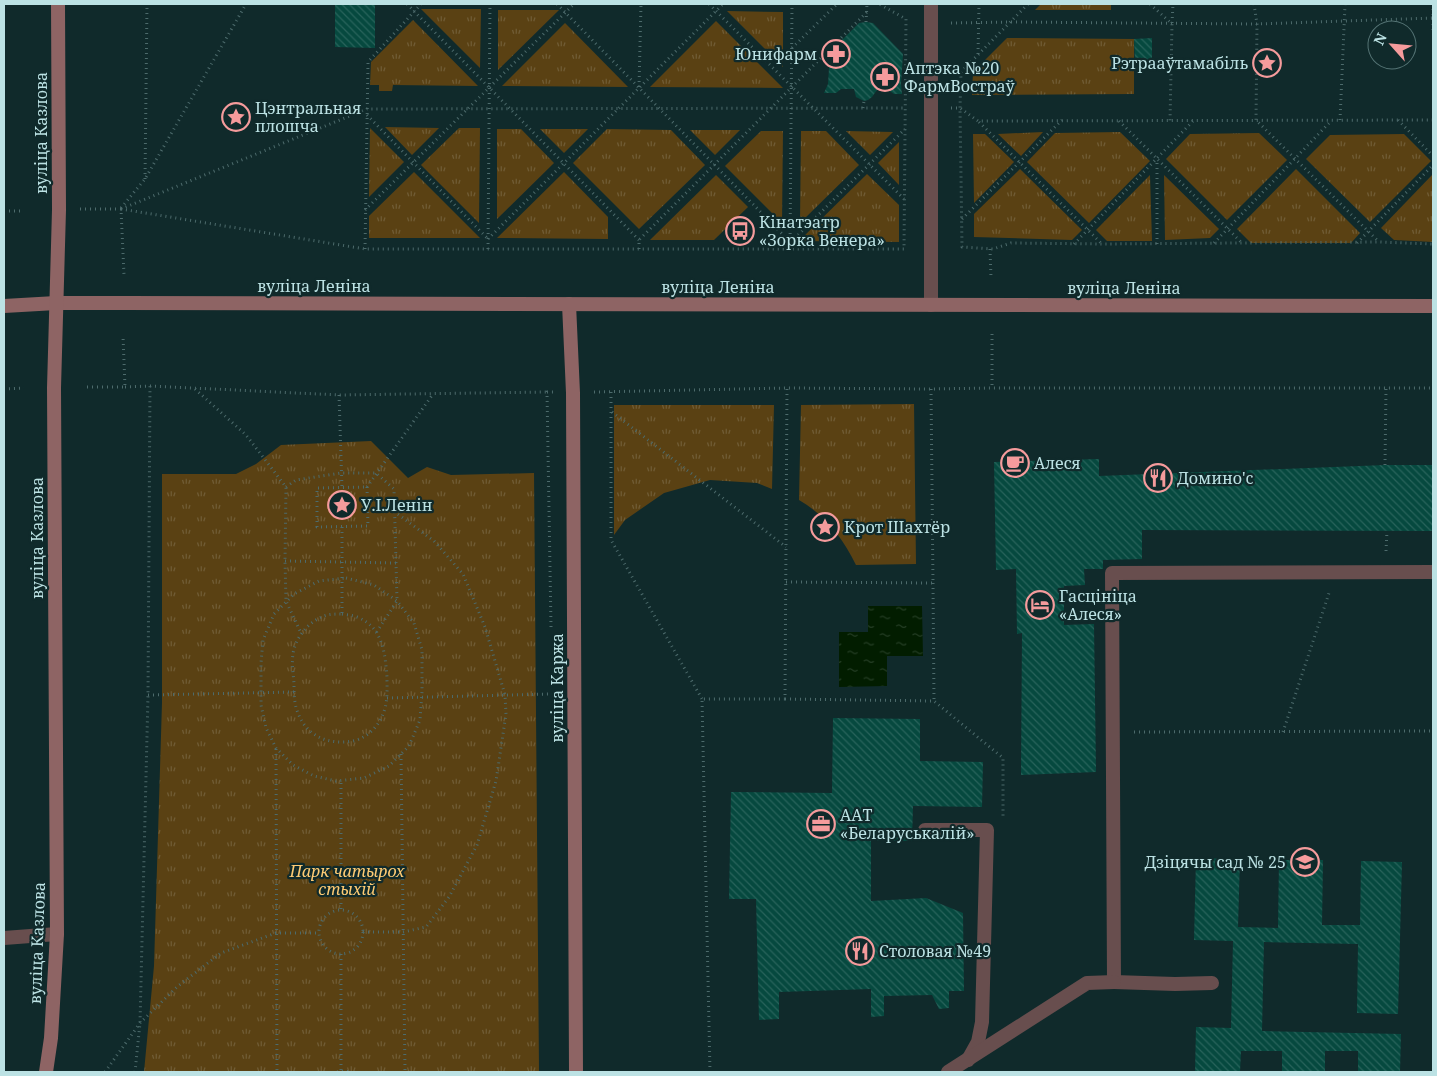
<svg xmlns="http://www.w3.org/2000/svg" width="1437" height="1076" viewBox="0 0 1437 1076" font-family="'Noto Serif',serif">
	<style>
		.grass { fill: url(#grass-tufts) }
		.water { fill: url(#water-ripples) }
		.building { fill: url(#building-back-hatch) }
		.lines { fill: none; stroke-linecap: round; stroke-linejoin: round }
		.path { stroke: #4d6b6c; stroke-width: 3; stroke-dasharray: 1 4; stroke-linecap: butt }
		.service { stroke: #684e4e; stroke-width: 14 }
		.secondary { stroke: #8e6464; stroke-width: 14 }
		.labels { text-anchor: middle; stroke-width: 4.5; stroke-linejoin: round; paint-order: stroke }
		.poi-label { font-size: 16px; fill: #bce2e4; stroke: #102a2b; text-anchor: start }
		.street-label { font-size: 16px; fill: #bce2e4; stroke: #102a2b }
		.park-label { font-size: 16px; font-style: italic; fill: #fecb74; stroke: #102a2b }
	</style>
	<defs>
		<pattern id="grass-tufts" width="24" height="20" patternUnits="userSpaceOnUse" patternTransform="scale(1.25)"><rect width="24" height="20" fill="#5a4113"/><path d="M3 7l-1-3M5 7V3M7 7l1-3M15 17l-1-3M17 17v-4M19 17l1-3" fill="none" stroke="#705c35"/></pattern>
		<pattern id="water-ripples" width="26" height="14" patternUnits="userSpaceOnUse" patternTransform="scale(1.25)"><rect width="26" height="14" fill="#021d00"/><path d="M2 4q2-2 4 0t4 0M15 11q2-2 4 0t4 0" fill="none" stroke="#253e25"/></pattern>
		<pattern id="building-back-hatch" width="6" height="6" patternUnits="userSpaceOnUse" patternTransform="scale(1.25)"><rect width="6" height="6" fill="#06493f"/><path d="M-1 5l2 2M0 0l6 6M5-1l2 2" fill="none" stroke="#28635b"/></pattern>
	</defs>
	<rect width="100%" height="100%" fill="#102a2b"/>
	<g class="grass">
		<path d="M1041,4H1111V10H1035Z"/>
		<path d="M421,9H481L480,68Z"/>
		<path d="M498,10H559L498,70Z"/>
		<path d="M727,11L783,12V67Z"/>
		<path d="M413,20L478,86L393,85L392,91H379V85H370L371,62Z"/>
		<path d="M716,21L783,88L650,87Z"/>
		<path d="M565,23L628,87L502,86Z"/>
		<path d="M1007,38L1134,39V94L972,95L973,72Z"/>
		<path d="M385,127L439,128L412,155Z"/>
		<path d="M370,128L404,162L369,197Z"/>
		<path d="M459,128H480L479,223L421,165Z"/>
		<path d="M497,129H521L554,163L497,219Z"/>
		<path d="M540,129H588L564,153Z"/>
		<path d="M607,129L671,130L705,165L639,229L573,163Z"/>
		<path d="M690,130H740L715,155Z"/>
		<path d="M761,131H783L782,223L725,166Z"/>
		<path d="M801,131H826L859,165L800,223Z"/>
		<path d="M846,131L893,132L870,155Z"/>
		<path d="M1043,132L1021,156L998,134Z"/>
		<path d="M1120,132L1150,161L1089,223L1027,162L1055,133Z"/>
		<path d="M1259,133L1287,160L1227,220L1166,159L1190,134Z"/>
		<path d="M973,134H985L1014,162L974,203Z"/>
		<path d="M1404,134L1431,161L1370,222L1306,159L1330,135Z"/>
		<path d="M899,142V185L878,163Z"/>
		<path d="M1020,169L1082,230L1072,240L974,237V214Z"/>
		<path d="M1296,169L1360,233L1351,243H1251L1237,229Z"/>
		<path d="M414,172L480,238H369V216Z"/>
		<path d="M564,172L608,217V239L497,238Z"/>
		<path d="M867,174L899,205V242L799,241Z"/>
		<path d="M1433,174V242L1394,240L1381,228Z"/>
		<path d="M716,175L748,207L714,240H650Z"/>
		<path d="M1150,175L1152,241H1107L1096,230Z"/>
		<path d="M1164,175L1219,229L1210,238L1165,240Z"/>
		<path d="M914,404L916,564L856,565C843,538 825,515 799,500L801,405Z"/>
		<path d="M614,405H774L772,489L757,483L710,480L664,493L625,520L614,535Z"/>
		<path d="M371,441L408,478L427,467L451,475L534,473L539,1072H144L154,966L162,703V474H236L256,464L281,445Z"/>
	</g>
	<path class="water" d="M868,606H922L923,656H887V686L839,687V632H868Z"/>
	<g class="building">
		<path d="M335,4H375V48L335,47Z"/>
		<path d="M866,22L873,23L903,54L901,84L902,94H894L888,90H877L872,97L868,100L864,101L856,97L854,89H841L836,93H824L828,84L830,52L859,23Z"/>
		<path d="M1152,38V62H1135L1134,39Z"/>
		<path d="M1099,459V476L1385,465H1433V531L1142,530V559L1103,560V569H1084L1085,585L1064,586V625L1094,624L1096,772L1021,775L1022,633L1017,634L1016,569L996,570L994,462Z"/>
		<path d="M833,718L920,719V761L983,762L982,807L913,806L912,841H871V901L926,898L963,913L964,991H949V1008L939,1009L932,995L884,996V1016L871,1017V989L779,992V1019L759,1020L756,899H729L731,792L832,793Z"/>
		<path d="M1196,858L1240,859L1238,927L1278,928L1279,860H1323L1322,925H1360L1361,861L1402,862L1398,1014L1357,1013L1358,944L1264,942L1262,1031L1401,1034L1400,1072H1358V1051H1325V1072H1282V1051H1241L1240,1072H1195L1196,1027L1231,1028L1233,941L1194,940Z"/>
	</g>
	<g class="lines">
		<g class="path">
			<path d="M407,4L639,240"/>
			<path d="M557,4L790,242"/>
			<path d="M709,4L904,199"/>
			<path d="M1028,4L961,72L960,108L962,247L993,249L1011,243L1103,244L1379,242L1433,244"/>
			<path d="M1150,4L1172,24L1170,121"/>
			<path d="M1254,4L1257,24L1256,120L1379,242"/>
			<path d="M1433,4V33"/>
			<path d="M866,22L867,4"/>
			<path d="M951,23L1011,22L1257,24L1433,18"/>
			<path d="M1172,23L1173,4"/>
			<path d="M792,48L837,4"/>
			<path d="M978,54L979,4"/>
			<path d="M639,87L641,4"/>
			<path d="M863,108L864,101"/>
			<path d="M951,108H960L978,121L1433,120"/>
			<path d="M367,115L488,239"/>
			<path d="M1340,120L1345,5"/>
			<path d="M1398,120L1433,156"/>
			<path d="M1119,121L1242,243"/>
			<path d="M979,122L1102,244"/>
			<path d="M145,179L147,4"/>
			<path d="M121,208L145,179L246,4"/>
			<path d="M80,209H121L124,275"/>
			<path d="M121,209L365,249H904L906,19L879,4"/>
			<path d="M121,209L367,109L906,108"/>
			<path d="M365,210L574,4"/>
			<path d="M4,211H23"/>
			<path d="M962,219L1062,120"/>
			<path d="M488,239L723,4"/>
			<path d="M791,242L905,129"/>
			<path d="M1214,243L1331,121"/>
			<path d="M1357,243L1433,165"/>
			<path d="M1074,244L1193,121"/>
			<path d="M1157,244V159"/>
			<path d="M365,249L368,62L421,4"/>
			<path d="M488,249L490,4"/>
			<path d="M639,249V240L867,12"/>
			<path d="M790,249L792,4"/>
			<path d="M990,249L991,278"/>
			<path d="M992,334V388"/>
			<path d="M87,387H125L123,336"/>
			<path d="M125,387L150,386L339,395L547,392"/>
			<path d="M4,389L24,388"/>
			<path d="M195,389L246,435L286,487L285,561L286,601L301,633"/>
			<path d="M594,392L787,388L931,389L992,388H1433"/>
			<path d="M611,392V540L702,699"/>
			<path d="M339,395L342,488"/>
			<path d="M612,412L786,547"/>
			<path d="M1385,465L1386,388"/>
			<path d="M286,487L296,480L341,473H376L394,489L397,601L376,633"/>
			<path d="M367,487L368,526L317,527V488Z"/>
			<path d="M367,487L433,394"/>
			<path d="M342,527V613"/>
			<path d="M1386,551L1387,531"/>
			<path d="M285,561L396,563"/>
			<path d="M346,578L374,585L397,601L414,623L422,650V692L420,720L409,746L389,766L364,778L336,781L314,776L293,765L276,748L266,728L261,705V663L263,640L274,614L294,594L319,581Z"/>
			<path d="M786,582L933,583L931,389"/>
			<path d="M933,583L934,701"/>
			<path d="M342,614C347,615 352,615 357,617C383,627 385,653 387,677C387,690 388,702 383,714C378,727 367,738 353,741C329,745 307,737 298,713C294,704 294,693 294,683C293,672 291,660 294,649C298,634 312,619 327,615C332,614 337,614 342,614Z"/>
			<path d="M551,627L547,392H553"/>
			<path d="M148,695L294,692"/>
			<path d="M387,698L552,694"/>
			<path d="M785,699L934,701L1003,758V817"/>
			<path d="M1134,732L1433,731"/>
			<path d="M1283,732L1329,593"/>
			<path d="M276,749L277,1072"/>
			<path d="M401,754L405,1072"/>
			<path d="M341,909V781"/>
			<circle cx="341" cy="932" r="22"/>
			<path d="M363,932H403L426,927L449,897L477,845L496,781L506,714L505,695L485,627L463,574L434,541L395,512"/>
			<path d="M341,954V1072"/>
			<path d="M105,1072L140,1023L178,986L221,953L276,933H318"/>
			<path d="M135,1072L140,1023L148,695L150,386"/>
			<path d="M337,1072L344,1071L351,1072"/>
			<path d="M710,1072L702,699H785L787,388"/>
		</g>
		<g class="service">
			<path d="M931,305V4"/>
			<path d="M925,830H987L982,1022L978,1042L968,1060"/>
			<path d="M4,938L57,934"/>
			<path d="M1212,983L1175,984L1114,982L1112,573L1433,572"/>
			<path d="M948,1072L1087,983L1114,982"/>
		</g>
		<g class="secondary">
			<path d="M569,304L573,393L576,1072"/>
			<path d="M4,306L56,303H122L1433,306"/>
			<path d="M46,1072L51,1038L57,934L54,388L59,210L58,4"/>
		</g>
	</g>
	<defs>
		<symbol id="pharmacy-ring" viewBox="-11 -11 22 22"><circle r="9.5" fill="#102a2b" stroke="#f59b9c" stroke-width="1.5"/><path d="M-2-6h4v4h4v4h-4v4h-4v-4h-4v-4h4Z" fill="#f59b9c"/></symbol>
		<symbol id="sight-ring" viewBox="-11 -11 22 22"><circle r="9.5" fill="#102a2b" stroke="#f59b9c" stroke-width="1.5"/><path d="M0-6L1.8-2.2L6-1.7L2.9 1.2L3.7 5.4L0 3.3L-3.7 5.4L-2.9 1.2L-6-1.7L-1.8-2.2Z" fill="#f59b9c"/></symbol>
		<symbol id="bus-ring" viewBox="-11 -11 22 22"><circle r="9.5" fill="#102a2b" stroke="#f59b9c" stroke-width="1.5"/><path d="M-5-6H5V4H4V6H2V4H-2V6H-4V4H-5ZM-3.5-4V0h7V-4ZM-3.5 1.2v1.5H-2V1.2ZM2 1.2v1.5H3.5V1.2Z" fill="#f59b9c"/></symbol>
		<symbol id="cafe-ring" viewBox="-11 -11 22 22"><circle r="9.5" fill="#102a2b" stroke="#f59b9c" stroke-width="1.5"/><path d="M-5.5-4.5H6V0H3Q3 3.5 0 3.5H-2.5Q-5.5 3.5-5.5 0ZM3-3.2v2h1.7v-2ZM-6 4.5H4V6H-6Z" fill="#f59b9c"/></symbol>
		<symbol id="restaurant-ring" viewBox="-11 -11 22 22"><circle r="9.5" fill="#102a2b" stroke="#f59b9c" stroke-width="1.5"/><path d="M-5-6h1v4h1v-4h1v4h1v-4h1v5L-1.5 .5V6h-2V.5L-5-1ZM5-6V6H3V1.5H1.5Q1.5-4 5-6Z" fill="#f59b9c"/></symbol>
		<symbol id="hotel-ring" viewBox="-11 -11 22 22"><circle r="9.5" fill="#102a2b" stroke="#f59b9c" stroke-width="1.5"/><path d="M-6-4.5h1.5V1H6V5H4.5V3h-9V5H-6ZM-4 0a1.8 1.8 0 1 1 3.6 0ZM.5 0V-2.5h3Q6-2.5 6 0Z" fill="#f59b9c"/></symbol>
		<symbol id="office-ring" viewBox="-11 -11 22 22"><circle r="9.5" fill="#102a2b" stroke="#f59b9c" stroke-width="1.5"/><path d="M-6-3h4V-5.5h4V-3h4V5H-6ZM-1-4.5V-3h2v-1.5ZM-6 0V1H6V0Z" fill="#f59b9c"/></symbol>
		<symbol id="school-ring" viewBox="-11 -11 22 22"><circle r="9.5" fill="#102a2b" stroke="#f59b9c" stroke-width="1.5"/><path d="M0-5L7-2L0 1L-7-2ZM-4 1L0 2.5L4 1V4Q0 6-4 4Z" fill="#f59b9c"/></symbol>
	</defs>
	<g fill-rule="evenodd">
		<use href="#pharmacy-ring" x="820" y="38" width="32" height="32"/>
		<use href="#sight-ring" x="1251" y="47" width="32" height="32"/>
		<use href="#pharmacy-ring" x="869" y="61" width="32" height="32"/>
		<use href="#sight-ring" x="220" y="101" width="32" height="32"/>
		<use href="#bus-ring" x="724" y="215" width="32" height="32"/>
		<use href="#cafe-ring" x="999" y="447" width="32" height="32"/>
		<use href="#restaurant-ring" x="1142" y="462" width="32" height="32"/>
		<use href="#sight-ring" x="326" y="489" width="32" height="32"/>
		<use href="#sight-ring" x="809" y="511" width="32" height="32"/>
		<use href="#hotel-ring" x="1024" y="589" width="32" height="32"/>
		<use href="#office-ring" x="805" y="808" width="32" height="32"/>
		<use href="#school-ring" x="1289" y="846" width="32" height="32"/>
		<use href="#restaurant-ring" x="844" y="935" width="32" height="32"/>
	</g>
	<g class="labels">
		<g class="poi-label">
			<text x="817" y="60" text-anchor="end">Юнифарм</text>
			<text x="1248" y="69" text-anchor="end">Рэтрааўтамабіль</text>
			<text x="904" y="74">Аптэка №20<tspan x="904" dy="18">ФармВостраў</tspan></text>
			<text x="255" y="114">Цэнтральная<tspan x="255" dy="18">плошча</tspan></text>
			<text x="759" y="228">Кінатэатр<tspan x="759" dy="18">«Зорка Венера»</tspan></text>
			<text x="1034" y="469">Алеся</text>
			<text x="1177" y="484">Домино'c</text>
			<text x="361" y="511">У.І.Ленін</text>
			<text x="844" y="533">Крот Шахтёр</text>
			<text x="1059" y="602">Гасцініца<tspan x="1059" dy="18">«Алеся»</tspan></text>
			<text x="840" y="821">ААТ<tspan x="840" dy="18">«Беларуськалій»</tspan></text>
			<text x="1286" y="868" text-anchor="end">Дзіцячы сад № 25</text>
			<text x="879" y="957">Столовая №49</text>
		</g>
		<g class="street-label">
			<text transform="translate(41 133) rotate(-90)" y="6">вуліца Казлова</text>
			<text x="314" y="292">вуліца Леніна</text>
			<text x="718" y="293">вуліца Леніна</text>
			<text x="1124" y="294">вуліца Леніна</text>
			<text transform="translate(37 538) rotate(-90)" y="6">вуліца Казлова</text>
			<text transform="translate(557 688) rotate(-90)" y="6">вуліца Каржа</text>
			<text transform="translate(37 943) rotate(-88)" y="6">вуліца Казлова</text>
		</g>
		<g class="park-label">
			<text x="347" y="877">Парк чатырох<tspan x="347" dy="18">стыхій</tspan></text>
		</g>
	</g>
	<rect width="1437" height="1076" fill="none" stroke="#bce2e4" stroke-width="10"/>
	<g transform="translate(1392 45) rotate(297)"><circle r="24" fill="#102a2b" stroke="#557475"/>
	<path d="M0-4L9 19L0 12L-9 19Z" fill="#f59b9c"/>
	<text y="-8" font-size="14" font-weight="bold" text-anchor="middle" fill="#bce2e4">N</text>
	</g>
</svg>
